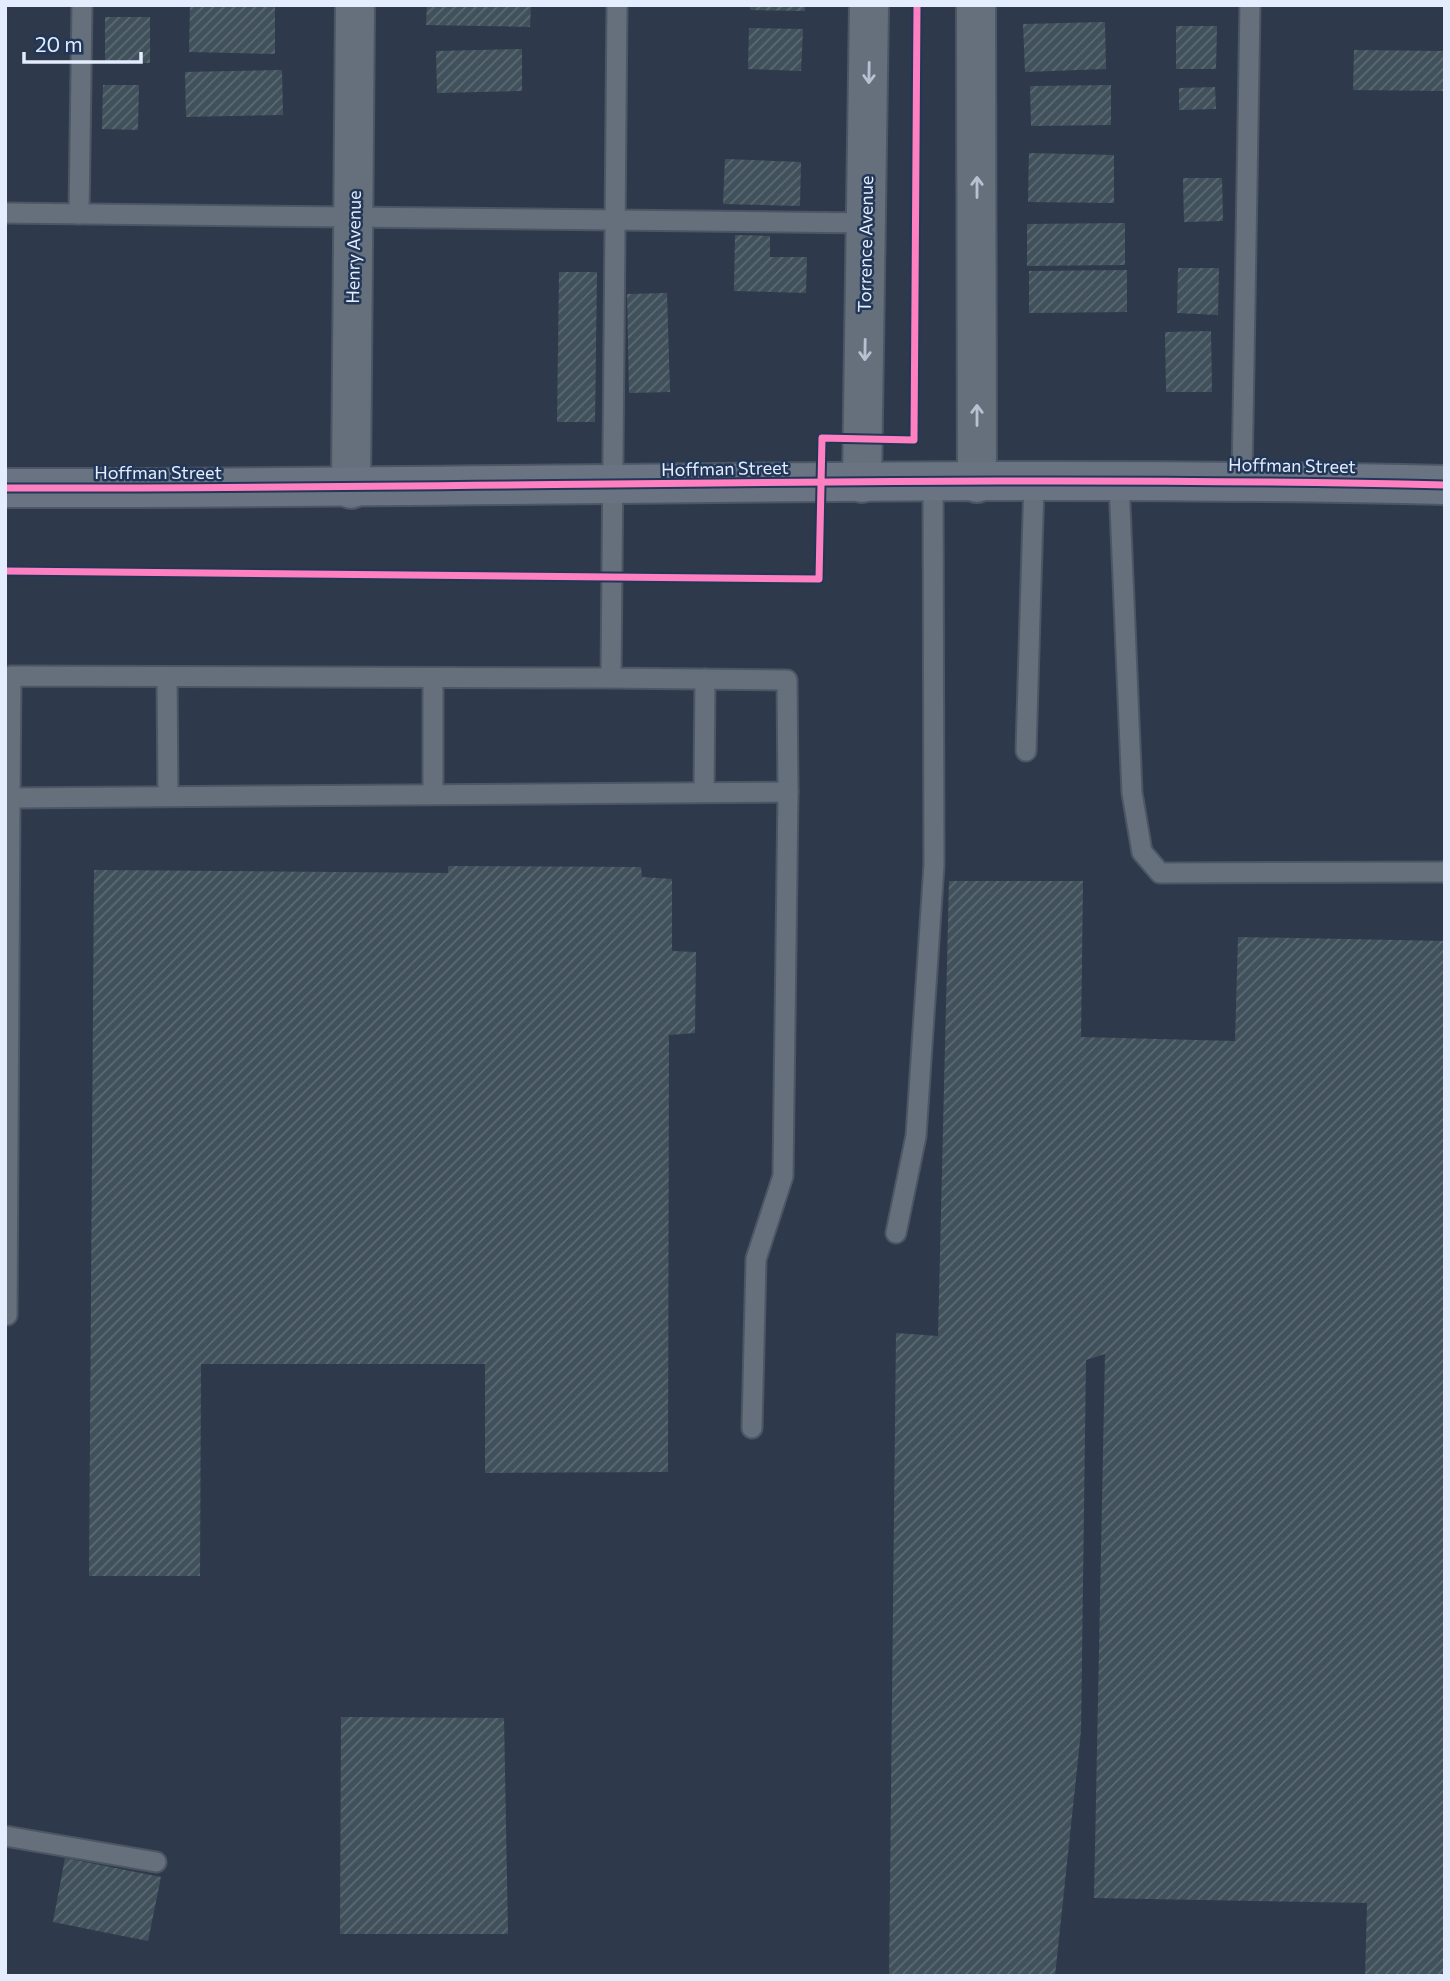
<svg xmlns="http://www.w3.org/2000/svg" width="1450" height="1981" viewBox="0 0 1450 1981" font-family="Commissioner,sans-serif">
	<style>
		.building { fill: url(#building-hatch) }
		.lines { fill: none; stroke-linecap: round; stroke-linejoin: round }
		.lane-casing { stroke: #4d5665; stroke-width: 23 }
		.street-casing { stroke: #4d5665; stroke-width: 42 }
		.secondary-casing { stroke: #4d5665; stroke-width: 42 }
		.lane { stroke: #66707d; stroke-width: 19 }
		.street { stroke: #66707d; stroke-width: 38 }
		.secondary { stroke: #697382; stroke-width: 38 }
		.cycleway-casing { stroke: #223757; stroke-width: 11 }
		.cycleway { stroke: #ff80c0; stroke-width: 7 }
		.oneway { stroke: #b7c1d1 }
		.labels { text-anchor: middle; stroke-width: 5; stroke-linejoin: round; paint-order: stroke }
		.street-label { font-size: 18px; fill: #e3edfe; stroke: #223757 }
	</style>
	<defs>
		<pattern id="building-hatch" width="6" height="6" patternUnits="userSpaceOnUse" patternTransform="scale(1.75)"><rect width="6" height="6" fill="#41515b"/><path d="M-1 1l2-2M0 6l6-6M5 7l2-2" fill="none" stroke="#5c6a74"/></pattern>
	</defs>
	<rect width="100%" height="100%" fill="#2e3a4b"/>
	<g class="building">
		<path d="M190,5H275V54L189,52Z"/>
		<path d="M427,5H531L530,27L426,25Z"/>
		<path d="M750,5H805V11L750,10Z"/>
		<rect x="105" y="17" width="45" height="46"/>
		<path d="M1105,22L1106,69L1025,72L1023,24Z"/>
		<path d="M1176,26H1217L1216,69H1176Z"/>
		<path d="M749,28L803,29L801,71L748,69Z"/>
		<path d="M522,49V91L437,93L436,51Z"/>
		<path d="M1354,50L1445,51V91L1353,90Z"/>
		<path d="M282,70L283,115L186,117L185,72Z"/>
		<path d="M103,85H139L138,130L102,129Z"/>
		<path d="M1111,85V125L1031,126L1030,86Z"/>
		<path d="M1215,87L1216,109L1179,110V88Z"/>
		<path d="M1029,153L1114,155V203L1028,202Z"/>
		<path d="M725,159L801,162L800,206L723,204Z"/>
		<path d="M1183,178H1222L1223,221L1184,222Z"/>
		<path d="M1125,223V265L1027,266V224Z"/>
		<path d="M735,235L770,236V257H807L806,293L734,291Z"/>
		<path d="M1178,268H1219L1218,315L1177,313Z"/>
		<path d="M1127,270V312L1029,313V271Z"/>
		<path d="M559,272H597L595,422H557Z"/>
		<path d="M667,293L670,392L629,393L627,294Z"/>
		<path d="M1211,331L1212,392H1166L1165,332Z"/>
		<path d="M448,866L641,867L642,877L672,879V951L696,952L695,1033L669,1035L668,1472L485,1473V1364H201L200,1576H89L94,870L448,873Z"/>
		<path d="M949,881H1083L1081,1037L1235,1041L1238,937L1445,941V1976H1365L1367,1903L1094,1898L1105,1354L1086,1360L1081,1731L1055,1976H889L896,1333L938,1336Z"/>
		<path d="M341,1717L504,1718L508,1934H340Z"/>
		<path d="M65,1858L161,1877L148,1941L53,1922Z"/>
	</g>
	<g class="lines">
		<defs>
			<g id="lane">
				<path d="M5,213L867,223"/>
				<path d="M79,214L82,5"/>
				<path d="M1242,480L1250,5"/>
				<path d="M1119,482L1132,793L1142,852L1160,873L1445,872"/>
				<path d="M167,677L168,796"/>
				<path d="M433,678V794"/>
				<path d="M611,678L787,680L788,792L10,798L11,676L611,678L617,5"/>
				<path d="M1026,751L1034,482"/>
				<path d="M704,792L705,679"/>
				<path d="M896,1233L916,1136L934,865L933,483"/>
				<path d="M7,1315L10,798"/>
				<path d="M752,1428L756,1259L783,1176L788,792"/>
				<path d="M5,1836L156,1862"/>
			</g>
			<g id="street">
				<path d="M976,5L977,483"/>
				<path d="M862,483L869,5"/>
				<path d="M351,489L355,5"/>
			</g>
			<path id="secondary" d="M5,488C485,489 965,474 1445,485"/>
		</defs>
		<use href="#lane" class="lane-casing"/>
		<use href="#street" class="street-casing"/>
		<use href="#secondary" class="secondary-casing"/>
		<use href="#lane" class="lane"/>
		<use href="#street" class="street"/>
		<use href="#secondary" class="secondary"/>
		<defs>
			<g id="cycleway">
				<path d="M5,488C485,489 965,474 1445,485"/>
				<path d="M5,571L819,579L822,438L914,440L917,5"/>
			</g>
		</defs>
		<use href="#cycleway" class="cycleway-casing"/>
		<use href="#cycleway" class="cycleway"/>
	</g>
	<defs><path id="oneway-shaft" d="M-6 0H5M1.5-3L5.5 0L1.5 3" fill="none" stroke-width="1.6" stroke-linecap="round" stroke-linejoin="round" transform="scale(1.75)"/></defs>
	<g class="oneway">
		<use href="#oneway-shaft" transform="translate(869 73) rotate(91)"/>
		<use href="#oneway-shaft" transform="translate(977 187) rotate(-90)"/>
		<use href="#oneway-shaft" transform="translate(865 350) rotate(91)"/>
		<use href="#oneway-shaft" transform="translate(977 415) rotate(-90)"/>
	</g>
	<g class="labels">
		<g class="street-label">
			<text transform="translate(866 244) rotate(-89)" y="6">Torrence Avenue</text>
			<text transform="translate(354 247) rotate(-89)" y="6">Henry Avenue</text>
			<text transform="translate(1292 466) rotate(1)" y="6">Hoffman Street</text>
			<text transform="translate(725 469) rotate(-1)" y="6">Hoffman Street</text>
			<text x="158" y="479">Hoffman Street</text>
		</g>
	</g>
	<rect width="1450" height="1981" fill="none" stroke="#e3edfe" stroke-width="14"/>
	<path d="M24 52v10h117v-10" fill="none" stroke="#e3edfe" stroke-width="3.5"/>
	<text x="35" y="52" font-size="21" fill="#e3edfe" stroke="#223757" stroke-width="5" paint-order="stroke">20 m</text>
</svg>
